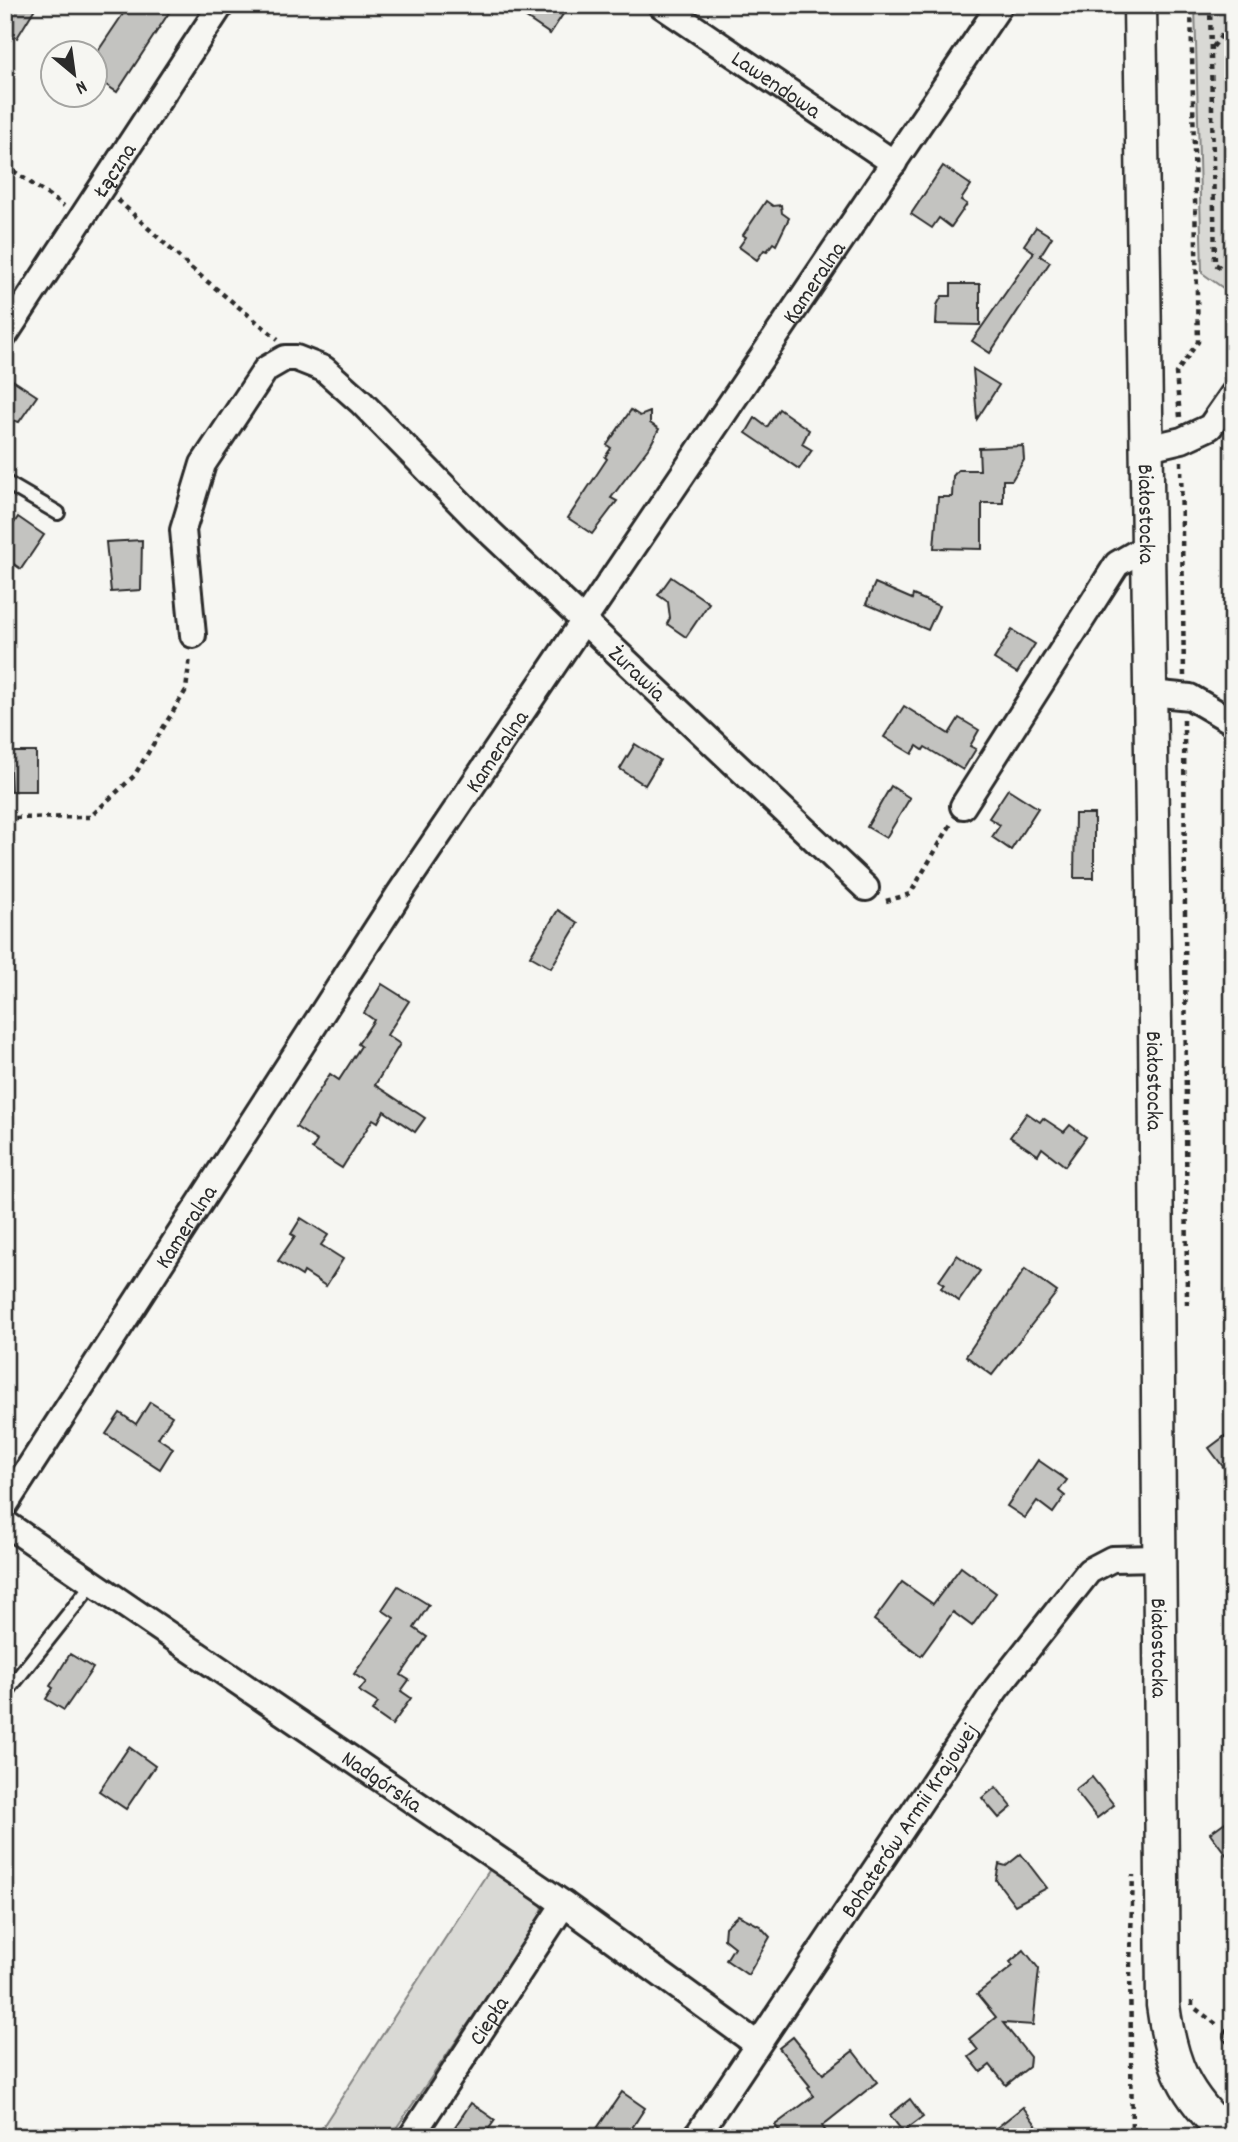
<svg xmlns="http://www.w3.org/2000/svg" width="1238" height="2142" viewBox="0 0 1238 2142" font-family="Dekko,sans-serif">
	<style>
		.green { fill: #d9d9d5; stroke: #828280; stroke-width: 2 }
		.building { fill: #c3c3c0; stroke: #2b2b2b; stroke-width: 2 }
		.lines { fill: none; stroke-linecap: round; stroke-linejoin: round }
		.service-casing { stroke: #2b2b2b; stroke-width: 18 }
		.minor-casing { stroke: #2b2b2b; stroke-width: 30 }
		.tertiary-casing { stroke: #2b2b2b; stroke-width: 37 }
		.path { stroke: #2b2b2b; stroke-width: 4.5; stroke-dasharray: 5 5; stroke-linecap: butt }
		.service { stroke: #f6f6f2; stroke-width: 12 }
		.minor { stroke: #f6f6f2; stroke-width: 24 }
		.tertiary { stroke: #f6f6f2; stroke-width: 32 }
		.labels { text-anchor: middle; stroke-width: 7; stroke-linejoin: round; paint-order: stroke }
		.street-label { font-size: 23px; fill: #2b2b2b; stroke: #f6f6f2 }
	</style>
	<rect width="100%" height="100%" fill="#f6f6f2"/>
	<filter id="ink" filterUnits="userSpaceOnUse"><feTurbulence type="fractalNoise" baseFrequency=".0143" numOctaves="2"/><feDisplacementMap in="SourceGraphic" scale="14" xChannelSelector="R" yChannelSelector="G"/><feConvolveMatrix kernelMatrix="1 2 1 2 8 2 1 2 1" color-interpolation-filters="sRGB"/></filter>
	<g filter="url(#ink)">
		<g class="green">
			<path d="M1195,5H1233V295L1202,273Z"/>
			<path d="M494,1863L533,1892L543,1908L535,1927L390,2137H316Z"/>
		</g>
		<g class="building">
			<path d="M16,5H37L17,38L5,31V24Z"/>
			<path d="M129,5H174L117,92L94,77V57Z"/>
			<path d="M507,5H569L550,34Z"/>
			<path d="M943,166L971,185L961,200L967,204L951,227L939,218L932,228L911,214Z"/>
			<path d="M766,201L773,206L781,205L782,213L789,218L776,245L773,243L767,251L764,250L757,260L739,247L746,237L743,235Z"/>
			<path d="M1036,227L1052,237L1040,256L1050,262L990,353L972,341L1034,252L1024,245Z"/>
			<path d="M951,284H980V325L936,324L937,305L942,296H951Z"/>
			<path d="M973,369L999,385L977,419Z"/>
			<path d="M5,375L37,396L19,422L5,418Z"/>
			<path d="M779,409L809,430L802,444L812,450L799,469L746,433L755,418L767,427Z"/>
			<path d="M631,410L640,416L650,412V423L659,429L650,446L611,498L617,501L592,534L568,518L607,459L605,457L611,448L607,445Z"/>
			<path d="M1023,446L1024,460L1012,480H1003V503H982V549L934,548L938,497H952L953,476L958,470H980L979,448Z"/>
			<path d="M18,517L44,535L21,569L5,558V537Z"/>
			<path d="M142,540L141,590L111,592L106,542Z"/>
			<path d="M671,577L709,603L686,637L667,624L670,618L668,602L658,595Z"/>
			<path d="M875,583L912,599L913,595L939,606L928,630L866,604Z"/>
			<path d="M1012,630L1035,644L1017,673L994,659Z"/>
			<path d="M904,706L949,734L959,718L979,730L970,746L976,749L963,770L925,747L923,750L917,746L912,754L884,737Z"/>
			<path d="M635,744L660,760L645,785L620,769Z"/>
			<path d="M9,752H36V791H11Z"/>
			<path d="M891,786L910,798L886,838L867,827Z"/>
			<path d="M1008,789L1038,808L1011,850L992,837L1000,825L989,818Z"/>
			<path d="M1075,814H1094V878H1074Z"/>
			<path d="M558,910L578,923L551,968L530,956Z"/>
			<path d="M382,984L409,1001L387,1035L400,1044L375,1085L425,1118L415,1132L384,1111L378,1122L373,1119L342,1168L312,1149L317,1141L296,1127L330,1074L339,1080L361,1046L358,1044L374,1020L364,1013Z"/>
			<path d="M1027,1113L1040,1122L1043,1118L1064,1132L1070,1125L1086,1137L1065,1166L1042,1148L1038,1155L1010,1137Z"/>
			<path d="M301,1218L328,1235L321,1245L343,1259L326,1286L304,1272L302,1276L278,1261L295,1236L291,1234Z"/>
			<path d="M957,1255L980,1271L959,1301L941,1288L944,1284L939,1281Z"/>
			<path d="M1025,1269L1057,1292L992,1375L966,1356Z"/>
			<path d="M150,1402L172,1416L158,1438L173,1448L160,1469L106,1434L120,1413L136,1424Z"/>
			<path d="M1233,1430V1480L1209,1448Z"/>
			<path d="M1038,1460L1067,1480L1059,1491L1065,1496L1053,1513L1037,1501L1025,1518L1007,1506Z"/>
			<path d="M961,1567L996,1593L972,1626L953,1612L921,1656L874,1620L902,1582L933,1604Z"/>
			<path d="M398,1586L429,1605L414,1628L427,1637L401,1675L409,1680L401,1691L411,1698L392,1725L372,1711L378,1703L359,1691L366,1682L354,1674L394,1618L382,1610Z"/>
			<path d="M70,1654L93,1668L64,1710L46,1699L53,1688L50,1686Z"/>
			<path d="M129,1747L155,1766L126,1809L99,1791Z"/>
			<path d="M1092,1777L1114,1805L1097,1818L1075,1790Z"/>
			<path d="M996,1787L1012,1807L999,1818L982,1798Z"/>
			<path d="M1225,1822L1233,1832V1864L1210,1833Z"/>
			<path d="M1021,1854L1047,1888L1015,1905L996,1880L999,1864L1006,1866Z"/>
			<path d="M738,1915L760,1926L770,1937L748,1975L726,1960L734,1947L724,1939L725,1927Z"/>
			<path d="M1024,1950L1039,1969L1033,2025L1003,2023L1030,2057L1029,2067L1006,2085L990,2065L981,2072L969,2057L978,2050L969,2039L996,2017L977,1994L1013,1966L1010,1962Z"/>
			<path d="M793,2037L823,2074L853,2051L877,2082L822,2126L830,2137H784L775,2125L814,2096L808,2088L810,2086L779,2048Z"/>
			<path d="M622,2092L645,2108L626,2137H591Z"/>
			<path d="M910,2099L923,2117L903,2132L890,2115Z"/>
			<path d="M471,2103L495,2120L483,2137H448Z"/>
			<path d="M1023,2107L1045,2137H985Z"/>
		</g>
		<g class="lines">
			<defs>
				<g id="service">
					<path d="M5,482L58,513"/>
					<path d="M5,1694L93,1583"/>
					<path d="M1231,2036L1233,2035"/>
				</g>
				<g id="minor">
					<path id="s1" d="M661,5L894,163"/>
					<path id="s2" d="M5,335L221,5"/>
					<path d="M1148,448L1182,440L1210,427L1233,394"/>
					<path id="s3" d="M193,635L183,530L203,464L266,369L285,358H296L324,369L361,402L477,520L866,888"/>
					<path d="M1151,693L1190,697L1233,722"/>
					<path d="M963,806L1117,564L1148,546"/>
					<path id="s4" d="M5,1505L399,894L1000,5"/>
					<path id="s5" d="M5,1523L564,1904L757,2044"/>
					<path id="s6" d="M411,2137L564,1904"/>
					<path id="s7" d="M696,2137L996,1689L1089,1571L1112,1559L1158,1558"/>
				</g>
				<g id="tertiary">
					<path id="s8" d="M1140,5L1155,1023L1163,2005C1171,2065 1184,2095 1230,2137"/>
				</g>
			</defs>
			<use href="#service" class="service-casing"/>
			<use href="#minor" class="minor-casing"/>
			<use href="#tertiary" class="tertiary-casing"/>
			<g class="path">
				<path d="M1210,5L1215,264L1233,275"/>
				<path d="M1213,47L1233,20"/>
				<path d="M5,165L64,206"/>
				<path d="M118,200L192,269L278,339"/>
				<path d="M1180,417L1176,373L1198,342L1191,5"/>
				<path d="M1181,461L1184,676"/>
				<path d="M1184,720L1187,1306"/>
				<path d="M5,818L90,817L134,776L186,690L190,656"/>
				<path d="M886,901L910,894L951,824"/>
				<path d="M1192,2001V2006L1216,2024H1221"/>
				<path d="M1132,2137L1130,1964L1133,1875"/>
			</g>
			<use href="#service" class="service"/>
			<use href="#minor" class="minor"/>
			<use href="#tertiary" class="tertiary"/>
		</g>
	</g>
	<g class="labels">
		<g class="street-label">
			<text dy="8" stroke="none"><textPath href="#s1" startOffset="140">Lawendowa</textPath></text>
			<text dy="8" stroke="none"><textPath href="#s2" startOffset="198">Łączna</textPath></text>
			<text dy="8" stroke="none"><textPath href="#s4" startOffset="1466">Kameralna</textPath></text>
			<text dy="8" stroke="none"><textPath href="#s8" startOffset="509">Białostocka</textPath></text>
			<text dy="8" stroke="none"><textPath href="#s3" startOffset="788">Żurawia</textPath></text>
			<text dy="8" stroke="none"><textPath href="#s4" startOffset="900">Kameralna</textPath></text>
			<text dy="8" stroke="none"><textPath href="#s8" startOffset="1076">Białostocka</textPath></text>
			<text dy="8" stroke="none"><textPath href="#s4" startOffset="332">Kameralna</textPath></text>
			<text dy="8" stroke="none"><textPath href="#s8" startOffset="1643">Białostocka</textPath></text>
			<text dy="8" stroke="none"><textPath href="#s5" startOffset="457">Nadgórska</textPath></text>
			<text dy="8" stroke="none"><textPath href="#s7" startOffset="382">Bohaterów Armii Krajowej</textPath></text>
			<text dy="8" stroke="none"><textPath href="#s6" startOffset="140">Ciepła</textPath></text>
		</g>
	</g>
	<rect width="1238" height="2142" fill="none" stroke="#f6f6f2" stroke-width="28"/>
	<rect x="14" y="14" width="1210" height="2114" fill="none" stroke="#2b2b2b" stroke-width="2.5" filter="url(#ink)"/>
	<g transform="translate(74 74) rotate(151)"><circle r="33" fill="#f6f6f2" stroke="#a5a5a2" stroke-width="2"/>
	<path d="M0-5L12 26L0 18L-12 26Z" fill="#2b2b2b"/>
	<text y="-10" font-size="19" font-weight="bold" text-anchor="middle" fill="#2b2b2b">N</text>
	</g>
</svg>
